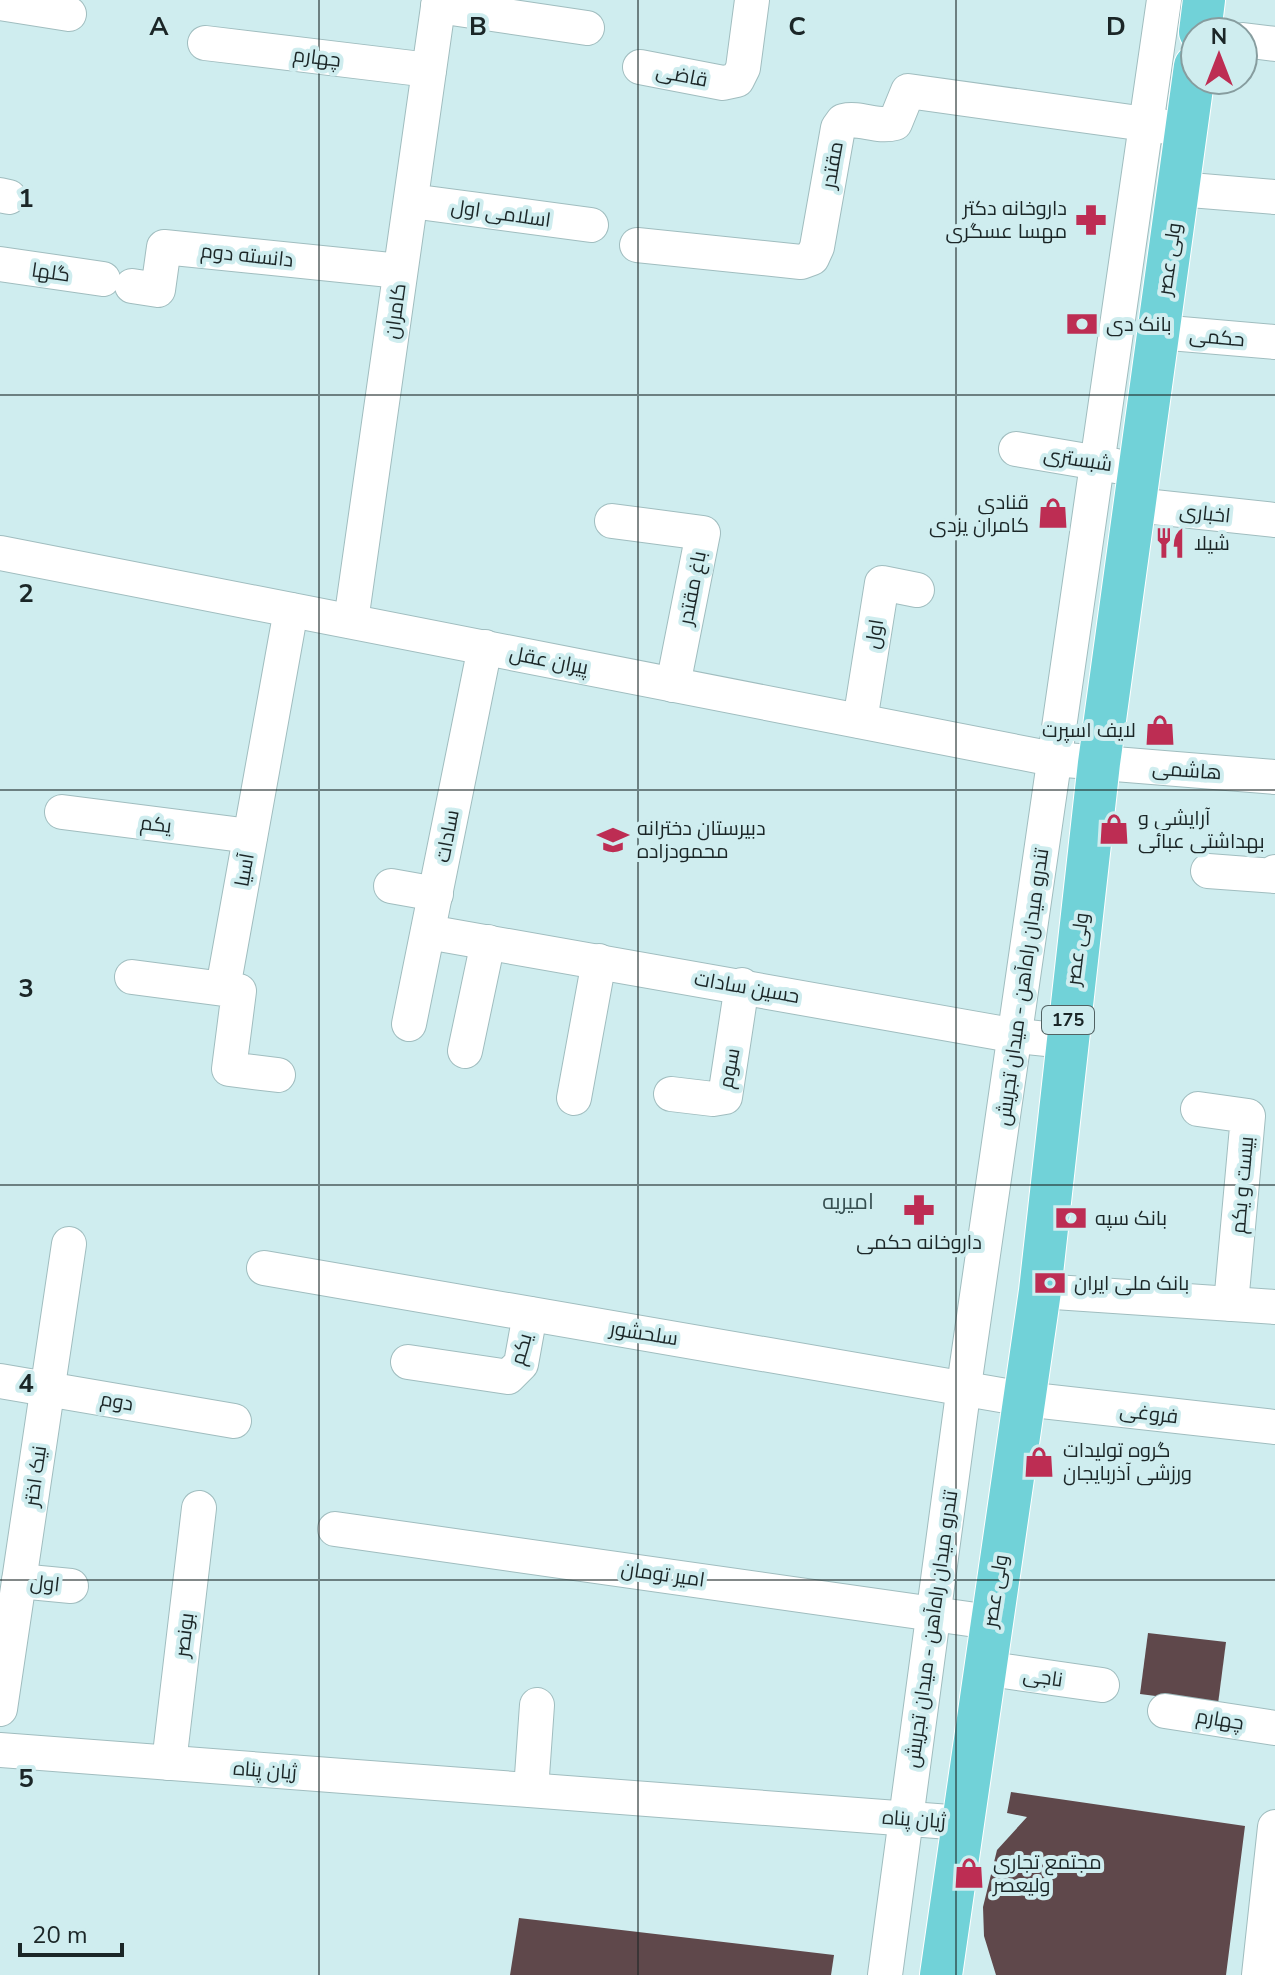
<svg xmlns="http://www.w3.org/2000/svg" width="1275" height="1975" viewBox="0 0 1275 1975" font-family="'Nunito Sans',Cairo,sans-serif">
	<style>
		.building { fill: #5f484b }
		.lines { fill: none; stroke-linecap: round; stroke-linejoin: round }
		.minor-casing { stroke: #a0bdbf; stroke-width: 36 }
		.major-casing { stroke: #fff; stroke-width: 44 }
		.minor { stroke: #fff; stroke-width: 34 }
		.major { stroke: #71d2d8; stroke-width: 42 }
		.grid { fill: none; stroke: #1b2627; stroke-width: 2; stroke-opacity: 0.55 }
		.labels { text-anchor: middle; stroke-width: 8; stroke-linejoin: round; paint-order: stroke }
		.shield { fill: #cfedef; stroke: #516263; stroke-width: 2 }
		.shield-label { font-size: 18px; font-weight: bold; fill: #1b2627 }
		.street-label { font-size: 20px; fill: #1b2627; stroke: #cfedef }
		.poi-label { font-size: 20px; fill: #1b2627; stroke: #cfedef; text-anchor: start }
		.neighbourhood-label { font-size: 22px; fill: #364f51; stroke: #cfedef }
		.grid-label { font-size: 26px; text-anchor: middle; font-weight: bold; fill: #1b2627; stroke: #cfedef; stroke-width: 8; stroke-linejoin: round; paint-order: stroke }
	</style>
	<rect width="100%" height="100%" fill="#cfedef"/>
	<g class="building">
		<path d="M1148,1633L1226,1642L1218,1704L1140,1694Z"/>
		<path d="M1011,1792L1245,1826L1226,1975H996L984,1936L983,1907L997,1850L1027,1817L1007,1813Z"/>
		<path d="M519,1918L834,1955L831,1975H510Z"/>
	</g>
	<g class="lines">
		<defs>
			<g id="minor">
				<path d="M0,3L69,14"/>
				<path d="M438,6L587,28"/>
				<path d="M1243,40L1275,44"/>
				<path d="M205,43L429,70"/>
				<path d="M640,67L723,83L737,80L743,68L752,0"/>
				<path d="M1178,189L1275,197"/>
				<path d="M0,195L9,197"/>
				<path d="M411,201L591,225"/>
				<path d="M637,245L801,262L812,258L817,247L838,128L843,121C861,117 877,128 895,123L908,91L1167,127"/>
				<path d="M0,264L103,279"/>
				<path d="M132,286L158,290L164,247L400,271"/>
				<path d="M1158,332L1275,342"/>
				<path d="M1016,449L1116,466"/>
				<path d="M1135,505L1275,520"/>
				<path d="M612,521L703,533L673,685"/>
				<path d="M0,553L1053,759L1275,777"/>
				<path d="M351,621L439,0"/>
				<path d="M860,721L882,583L917,590"/>
				<path d="M62,812L250,836"/>
				<path d="M1208,871L1275,876V872"/>
				<path d="M391,886L436,894"/>
				<path d="M428,932L1017,1036L1066,1041"/>
				<path d="M132,977L239,991L229,1069L278,1075"/>
				<path d="M223,988L291,610"/>
				<path d="M409,1024L485,647"/>
				<path d="M465,1051L488,942"/>
				<path d="M671,1094L713,1099L725,1097L742,985"/>
				<path d="M574,1098L599,961"/>
				<path d="M1198,1109L1248,1116L1231,1304"/>
				<path d="M264,1268L1024,1399L1275,1427"/>
				<path d="M1040,1291L1275,1307"/>
				<path d="M408,1362L508,1377L521,1364L530,1314"/>
				<path d="M0,1381L234,1421"/>
				<path d="M335,1529L990,1622"/>
				<path d="M19,1581L71,1586"/>
				<path d="M983,1668L1102,1685"/>
				<path d="M0,1709L69,1244"/>
				<path d="M1165,1711L1275,1728"/>
				<path d="M0,1750L963,1823"/>
				<path d="M169,1763L199,1508"/>
				<path d="M531,1790L537,1705"/>
				<path d="M885,1975L964,1386L1164,0"/>
				<path d="M1259,1975L1275,1827"/>
			</g>
			<g id="major">
				<path d="M1200,32L1204,0"/>
				<path d="M941,1975L1040,1291L1099,763L1195,66"/>
			</g>
		</defs>
		<use href="#minor" class="minor-casing"/>
		<use href="#major" class="major-casing"/>
		<use href="#minor" class="minor"/>
		<use href="#major" class="major"/>
	</g>
	<path class="grid" d="M319,0V1975M638,0V1975M956,0V1975M0,395H1275M0,790H1275M0,1185H1275M0,1580H1275"/>
	<defs>
		<symbol id="pharmacy-bare" viewBox="-9 -9 18 18"><path d="M-2-6h4v4h4v4h-4v4h-4v-4h-4v-4h4Z" fill="#bd2d53" stroke="#cfedef" stroke-width="2.5" paint-order="stroke"/></symbol>
		<symbol id="bank-bare" viewBox="-9 -9 18 18"><path d="M-6-4H6V4H-6ZM0-2.3a2.3 2.3 0 1 0 0 4.6a2.3 2.3 0 1 0 0-4.6Z" fill="#bd2d53" stroke="#cfedef" stroke-width="2.5" paint-order="stroke"/></symbol>
		<symbol id="shop-bare" viewBox="-9 -9 18 18"><path d="M-5-2.5h2.3a2.7 3.5 0 0 1 5.4 0H5L5.5 6h-11ZM-1.5-2.5h3a1.5 2.3 0 0 0-3 0Z" fill="#bd2d53" stroke="#cfedef" stroke-width="2.5" paint-order="stroke"/></symbol>
		<symbol id="restaurant-bare" viewBox="-9 -9 18 18"><path d="M-5-6h1v4h1v-4h1v4h1v-4h1v5L-1.5 .5V6h-2V.5L-5-1ZM5-6V6H3V1.5H1.5Q1.5-4 5-6Z" fill="#bd2d53" stroke="#cfedef" stroke-width="2.5" paint-order="stroke"/></symbol>
		<symbol id="school-bare" viewBox="-9 -9 18 18"><path d="M0-5L7-2L0 1L-7-2ZM-4 1L0 2.5L4 1V4Q0 6-4 4Z" fill="#bd2d53" stroke="#cfedef" stroke-width="2.5" paint-order="stroke"/></symbol>
	</defs>
	<g fill-rule="evenodd">
		<use href="#pharmacy-bare" x="1069" y="198" width="44" height="44"/>
		<use href="#bank-bare" x="1060" y="302" width="44" height="44"/>
		<use href="#shop-bare" x="1031" y="491" width="44" height="44"/>
		<use href="#restaurant-bare" x="1148" y="521" width="44" height="44"/>
		<use href="#shop-bare" x="1138" y="708" width="44" height="44"/>
		<use href="#shop-bare" x="1092" y="807" width="44" height="44"/>
		<use href="#school-bare" x="591" y="818" width="44" height="44"/>
		<use href="#pharmacy-bare" x="897" y="1188" width="44" height="44"/>
		<use href="#bank-bare" x="1049" y="1196" width="44" height="44"/>
		<use href="#bank-bare" x="1028" y="1261" width="44" height="44"/>
		<use href="#shop-bare" x="1017" y="1440" width="44" height="44"/>
		<use href="#shop-bare" x="947" y="1851" width="44" height="44"/>
	</g>
	<g class="labels">
		<rect class="shield" x="1042" y="1006" width="52" height="28" rx="6"/>
		<g class="shield-label">
			<text x="1068" y="1026">175</text>
		</g>
		<g class="street-label">
			<text transform="translate(317 57) rotate(7)" y="7">چهارم</text>
			<text transform="translate(682 75) rotate(11)" y="7">قاضی</text>
			<text transform="translate(832 165) rotate(-80)" y="7">مقتدر</text>
			<text transform="translate(501 213) rotate(8)" y="7">اسلامی اول</text>
			<text transform="translate(247 255) rotate(6)" y="7">دانسته دوم</text>
			<text transform="translate(1169 259) rotate(-82)" y="7">ولی عصر</text>
			<text transform="translate(51 272) rotate(8)" y="7">گلها</text>
			<text transform="translate(395 311) rotate(-82)" y="7">کامران</text>
			<text transform="translate(1217 337) rotate(5)" y="7">حکمی</text>
			<text transform="translate(1078 459) rotate(9)" y="7">شبستری</text>
			<text transform="translate(1205 513) rotate(6)" y="7">اخباری</text>
			<text transform="translate(692 588) rotate(-79)" y="7">باغ مقتدر</text>
			<text transform="translate(874 634) rotate(-81)" y="7">اول</text>
			<text transform="translate(549 660) rotate(11)" y="7">پیران عقل</text>
			<text transform="translate(1187 770) rotate(4)" y="7">هاشمی</text>
			<text transform="translate(156 824) rotate(7)" y="7">یکم</text>
			<text transform="translate(447 836) rotate(-79)" y="7">سادات</text>
			<text transform="translate(244 870) rotate(-80)" y="7">آسیا</text>
			<text transform="translate(1077 949) rotate(-83)" y="7">ولی عصر</text>
			<text transform="translate(747 987) rotate(10)" y="7">حسین سادات</text>
			<text transform="translate(1022 987) rotate(-82)" y="7">تندرو میدان راه‌آهن - میدان تجریش</text>
			<text transform="translate(729 1068) rotate(-79)" y="7">سوم</text>
			<text transform="translate(1242 1185) rotate(-85)" y="7">بیست و یکم</text>
			<text transform="translate(644 1333) rotate(9)" y="7">سلحشور</text>
			<text transform="translate(521 1349) rotate(-74)" y="7">یکم</text>
			<text transform="translate(117 1401) rotate(10)" y="7">دوم</text>
			<text transform="translate(1149 1413) rotate(7)" y="7">فروغی</text>
			<text transform="translate(35 1476) rotate(-82)" y="7">نیک اختر</text>
			<text transform="translate(663 1574) rotate(8)" y="7">امیر تومان</text>
			<text transform="translate(45 1583) rotate(6)" y="7">اول</text>
			<text transform="translate(995 1591) rotate(-81)" y="7">ولی عصر</text>
			<text transform="translate(931 1629) rotate(-82)" y="7">تندرو میدان راه‌آهن - میدان تجریش</text>
			<text transform="translate(184 1635) rotate(-83)" y="7">بونصر</text>
			<text transform="translate(1043 1677) rotate(8)" y="7">ناجی</text>
			<text transform="translate(1220 1719) rotate(9)" y="7">چهارم</text>
			<text transform="translate(265 1770) rotate(4)" y="7">ژیان پناه</text>
			<text transform="translate(914 1819) rotate(4)" y="7">ژیان پناه</text>
		</g>
		<g class="poi-label">
			<text x="1067" y="215" text-anchor="end">داروخانه دکتر<tspan x="1067" dy="23">مهسا عسگری</tspan></text>
			<text x="1106" y="331">بانک دی</text>
			<text x="1029" y="509" text-anchor="end">قنادی<tspan x="1029" dy="23">کامران یزدی</tspan></text>
			<text x="1194" y="550">شیلا</text>
			<text x="1136" y="737" text-anchor="end">لایف اسپرت</text>
			<text x="1138" y="825">آرایشی و<tspan x="1138" dy="23">بهداشتی عبائی</tspan></text>
			<text x="637" y="835">دبیرستان دخترانه<tspan x="637" dy="23">محمودزاده</tspan></text>
			<text x="1095" y="1225">بانک سپه</text>
			<text x="919" y="1249" text-anchor="middle">داروخانه حکمی</text>
			<text x="1074" y="1290">بانک ملی ایران</text>
			<text x="1063" y="1457">گروه تولیدات<tspan x="1063" dy="23">ورزشی آذربایجان</tspan></text>
			<text x="993" y="1869">مجتمع تجاری<tspan x="993" dy="23">ولیعصر</tspan></text>
		</g>
		<g class="neighbourhood-label">
			<text x="848" y="1209">امیریه</text>
		</g>
	</g>
	<g class="grid-label">
		<text x="159" y="35">A</text>
		<text x="478" y="35">B</text>
		<text x="797" y="35">C</text>
		<text x="1116" y="35">D</text>
		<text x="26" y="207">1</text>
		<text x="26" y="602">2</text>
		<text x="26" y="997">3</text>
		<text x="26" y="1392">4</text>
		<text x="26" y="1787">5</text>
	</g>
	<g transform="translate(1219 56)"><circle r="38" fill="#cfedef" stroke="#879d9f" stroke-width="2"/>
	<path d="M0-6L14 30L0 20L-14 30Z" fill="#bd2d53"/>
	<text y="-12" font-size="22" font-weight="bold" text-anchor="middle" fill="#1b2627">N</text>
	</g>
	<path d="M20 1943v12h102v-12" fill="none" stroke="#1b2627" stroke-width="4"/>
	<text x="32" y="1943" font-size="24" fill="#1b2627" stroke="#cfedef" stroke-width="6" paint-order="stroke">20 m</text>
</svg>
